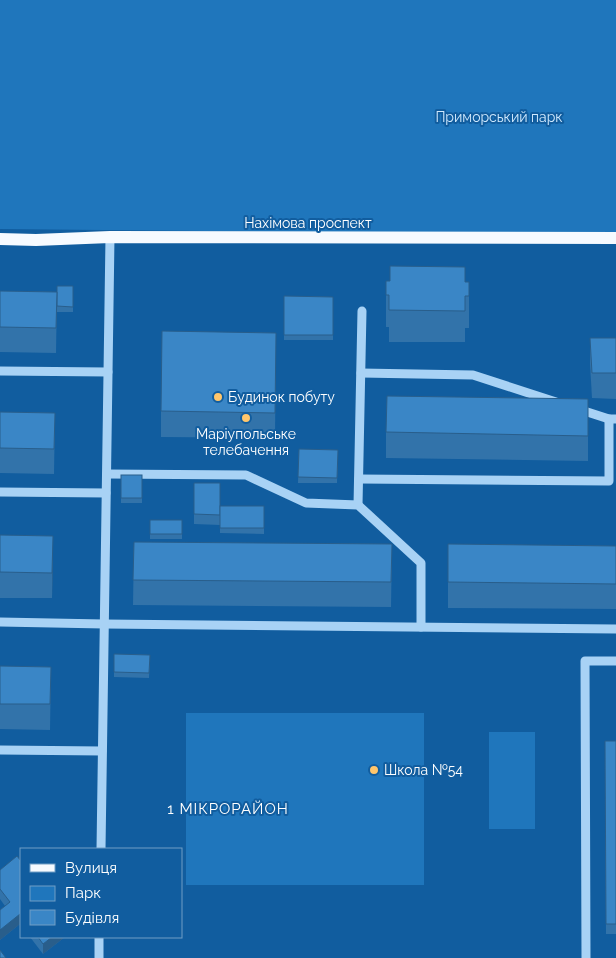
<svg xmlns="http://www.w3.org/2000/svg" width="616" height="958" viewBox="0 0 616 958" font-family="Raleway,sans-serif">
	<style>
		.green { fill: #1f76bc }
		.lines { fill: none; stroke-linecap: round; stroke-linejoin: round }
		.minor { stroke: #a8d2f5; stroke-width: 9 }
		.major { stroke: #f6faff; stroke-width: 12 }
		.wall { fill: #3273aa }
		.shaded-wall { fill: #295e8b }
		.building { fill: #3a86c6; stroke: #295e8b }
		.poi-dot { fill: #ffc66c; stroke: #115d9f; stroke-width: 2 }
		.labels { text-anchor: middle; stroke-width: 4; stroke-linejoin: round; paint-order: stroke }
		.park-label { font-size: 14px; fill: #d1eafe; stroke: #115d9f }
		.street-label { font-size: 14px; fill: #fff; stroke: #115d9f }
		.poi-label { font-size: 14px; fill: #fff; stroke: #115d9f; text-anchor: start }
		.neighbourhood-label { font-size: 15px; letter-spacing: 1px; fill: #fff; stroke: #115d9f }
	</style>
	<rect width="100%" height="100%" fill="#115d9f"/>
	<g class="green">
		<path d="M0,0H616V235L0,229Z"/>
		<rect x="186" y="713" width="238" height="172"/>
		<rect x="489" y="732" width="46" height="97"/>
	</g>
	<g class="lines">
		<g class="minor">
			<path d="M0,371L108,372"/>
			<path d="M361,373L473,375L556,402"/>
			<path d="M578,409L609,419H616"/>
			<path d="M107,474L246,475L306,503L358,505L421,563V627"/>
			<path d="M359,479L609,481V419"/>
			<path d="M0,492L106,493"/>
			<path d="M358,505L362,311"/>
			<path d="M0,622L104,624L616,629"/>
			<path d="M0,750L102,751"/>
			<path d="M101,849L110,237"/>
			<path d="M99,958V937"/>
			<path d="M586,958L585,661H616"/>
		</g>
		<path class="major" d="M0,239L36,240L110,237L616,238"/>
	</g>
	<g class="wall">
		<path d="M386,281L469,282V328H465V342H389V327H386Z"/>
		<rect x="57" y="286" width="16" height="26"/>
		<path d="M0,291L57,292L56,353L0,352Z"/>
		<path d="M284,296L333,297V340H284Z"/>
		<path d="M276,333L275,438L161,437V411Z"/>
		<path d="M590,338H616V399L592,398L590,364Z"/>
		<path d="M588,399V461L386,458V432Z"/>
		<path d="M0,412L55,413L54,474L0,473Z"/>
		<path d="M299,449L338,450L337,483H298Z"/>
		<rect x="121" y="475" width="21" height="28"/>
		<path d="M194,483L220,515L264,506V534L220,533V525L194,524Z"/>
		<rect x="150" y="520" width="32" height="19"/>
		<path d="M0,535L53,561L52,598H0Z"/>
		<path d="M134,542L392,544L391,607L133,605Z"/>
		<path d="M448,544L616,546V609L448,608Z"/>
		<path d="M114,654L150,655L149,678L114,677Z"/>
		<path d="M0,666L51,667L50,730L0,729Z"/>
		<path d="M605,741H616V934H606Z"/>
		<path d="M21,861V926L20,924L0,940V910L5,906L0,899V870Z"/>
		<path d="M30,937H65L43,954Z"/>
	</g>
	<g class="shaded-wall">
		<path d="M53,536V561L52,598V573Z"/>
		<path d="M20,914V924L0,940V930Z"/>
		<path d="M52,937H65L43,954V944Z"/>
	</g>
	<g class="building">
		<path d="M390,266L465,267V282H469V296H465V311L389,310V295H386V281H390Z"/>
		<path d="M57,286H73V307L57,306Z"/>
		<path d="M0,291L57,292L56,328L0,327Z"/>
		<path d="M284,296L333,297V335H284Z"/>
		<path d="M162,331L276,333L275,413L161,411Z"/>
		<path d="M590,338H616V373H592Z"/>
		<path d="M387,396L588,399V436L386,432Z"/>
		<path d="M0,412L55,413L54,449L0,448Z"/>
		<path d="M299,449L338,450L337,478L298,477Z"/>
		<rect x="121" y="475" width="21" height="23"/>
		<path d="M194,483H220V515L194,514Z"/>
		<rect x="220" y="506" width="44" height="22"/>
		<rect x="150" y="520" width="32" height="14"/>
		<path d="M0,535L53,536L52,573L0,572Z"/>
		<path d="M134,542L392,544L391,582L133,580Z"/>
		<path d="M448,544L616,546V584L448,582Z"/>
		<path d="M114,654L150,655L149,673L114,672Z"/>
		<path d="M0,666L51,667L50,704H0Z"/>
		<path d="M605,741H616V924H606Z"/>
		<path d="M17,856L21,861V916L20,914L0,930V910L10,902L0,889V870Z"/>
		<path d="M38,937H52L43,944Z"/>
		<path d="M0,950L6,958H0Z"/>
	</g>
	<g class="poi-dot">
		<circle cx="218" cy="397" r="5"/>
		<circle cx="246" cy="418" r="5"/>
		<circle cx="374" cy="770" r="5"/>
	</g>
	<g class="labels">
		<g class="park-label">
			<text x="499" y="122">Приморський парк</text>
		</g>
		<g class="street-label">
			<text x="308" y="228">Нахімова проспект</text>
		</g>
		<g class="poi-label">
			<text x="228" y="402">Будинок побуту</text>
			<text x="246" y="439" text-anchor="middle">Маріупольське<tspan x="246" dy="16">телебачення</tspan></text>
			<text x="384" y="775">Школа №54</text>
		</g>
		<g class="neighbourhood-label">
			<text x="228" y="814">1 МІКРОРАЙОН</text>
		</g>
	</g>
	<rect x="20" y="848" width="162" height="90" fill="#115d9f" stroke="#709ec5"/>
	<rect x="30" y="864" width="25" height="8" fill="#f6faff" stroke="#709ec5"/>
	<text x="65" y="873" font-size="15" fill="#ffffff">Вулиця</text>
	<rect x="30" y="886" width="25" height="15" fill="#1f76bc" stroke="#709ec5"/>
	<text x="65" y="898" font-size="15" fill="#ffffff">Парк</text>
	<rect x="30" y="910" width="25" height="15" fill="#3a86c6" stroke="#709ec5"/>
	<text x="65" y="923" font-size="15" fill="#ffffff">Будівля</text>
</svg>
